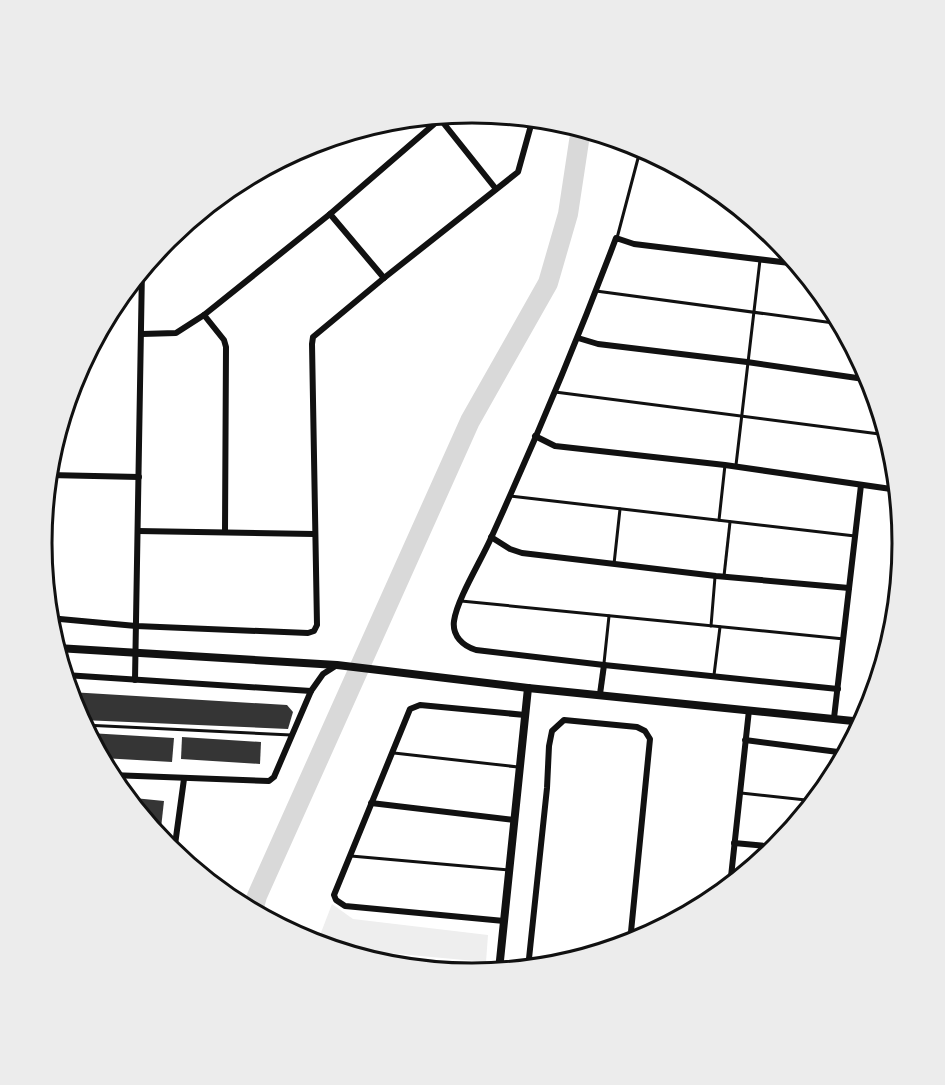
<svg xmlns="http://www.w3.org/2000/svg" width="945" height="1085" viewBox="0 0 945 1085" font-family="'PT Serif',serif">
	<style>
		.green { fill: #eee }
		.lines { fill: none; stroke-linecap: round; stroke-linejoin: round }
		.river { stroke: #d9d9d9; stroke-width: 20 }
		.building { fill: #353535 }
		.service { stroke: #111; stroke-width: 3 }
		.minor { stroke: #111; stroke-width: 6 }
		.tertiary { stroke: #111; stroke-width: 8 }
		.rim { fill: none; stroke: #111; stroke-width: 3 }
	</style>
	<rect width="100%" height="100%" fill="#fff"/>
	<path class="green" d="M332,904L353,919L488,935L486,962L334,948L317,943Z"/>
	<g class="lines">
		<path class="river" d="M253,911L257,896L470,421L548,283L568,214L581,128"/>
	</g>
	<g class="building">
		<path d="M70,692L287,705L293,712L288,729L82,720Z"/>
		<path d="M89,733L174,738L172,762L102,758Z"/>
		<path d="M182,737L261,742L260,764L181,759Z"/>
		<path d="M134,798L164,801L160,837L133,804Z"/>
	</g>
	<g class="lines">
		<g class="service">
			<path d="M617,238L641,147"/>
			<path d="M596,291L841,324"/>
			<path d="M555,392L887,435"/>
			<path d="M736,465L760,260"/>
			<path d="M510,496L855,536"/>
			<path d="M719,520L725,465"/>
			<path d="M614,564L620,509"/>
			<path d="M724,576L730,522"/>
			<path d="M461,601L844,639"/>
			<path d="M711,626L715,577"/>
			<path d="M604,663L609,616"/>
			<path d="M714,675L720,627"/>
			<path d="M84,725L291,735"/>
			<path d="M394,753L518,767"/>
			<path d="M741,793L815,801"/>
			<path d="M127,797V796"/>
			<path d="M351,856L509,870"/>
		</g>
		<g class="minor">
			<path d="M437,115L496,189"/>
			<path d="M330,214L384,278"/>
			<path d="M798,264L634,244L616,238C578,339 536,439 491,538C482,559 457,599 454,621C452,636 463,646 476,650L604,665L838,689"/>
			<path d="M204,315L224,340L226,347L225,532"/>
			<path d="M142,334L176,333L204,315L330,214L440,119"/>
			<path d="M578,338L598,344L747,362L871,380"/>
			<path d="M535,436L555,446L725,465L898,490"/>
			<path d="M49,475L139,477"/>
			<path d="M138,531L314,534"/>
			<path d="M491,537L510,549L522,553L716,576L849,588"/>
			<path d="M49,618L136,626L308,633L314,631L317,625L312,344L313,337L384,278L518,172L533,118"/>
			<path d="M65,675L311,691"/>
			<path d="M135,680L142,269"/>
			<path d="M600,694L604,665"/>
			<path d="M834,718L861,485"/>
			<path d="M745,740L846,753"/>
			<path d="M111,775L269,781L274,777L311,691L323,674L337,665"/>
			<path d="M371,803L514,820"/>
			<path d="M734,843L776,847"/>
			<path d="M174,852L184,779"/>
			<path d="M730,886L749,710"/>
			<path d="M504,921L345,906L336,900L334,895L410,709L420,705L525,715"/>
			<path d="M528,968L547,788L549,746L552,731L564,720L637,727L645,731L650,739L630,942"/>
		</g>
		<g class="tertiary">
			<path d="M57,648L337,665L528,688L863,722"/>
			<path d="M499,970L528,688"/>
		</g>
	</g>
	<path d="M0 0H945V1085H0ZM52 543a420 420 0 1 1 840 0a420 420 0 1 1-840 0Z" fill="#ececec" fill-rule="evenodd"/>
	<path class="rim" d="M52 543a420 420 0 1 1 840 0a420 420 0 1 1-840 0Z"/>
</svg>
